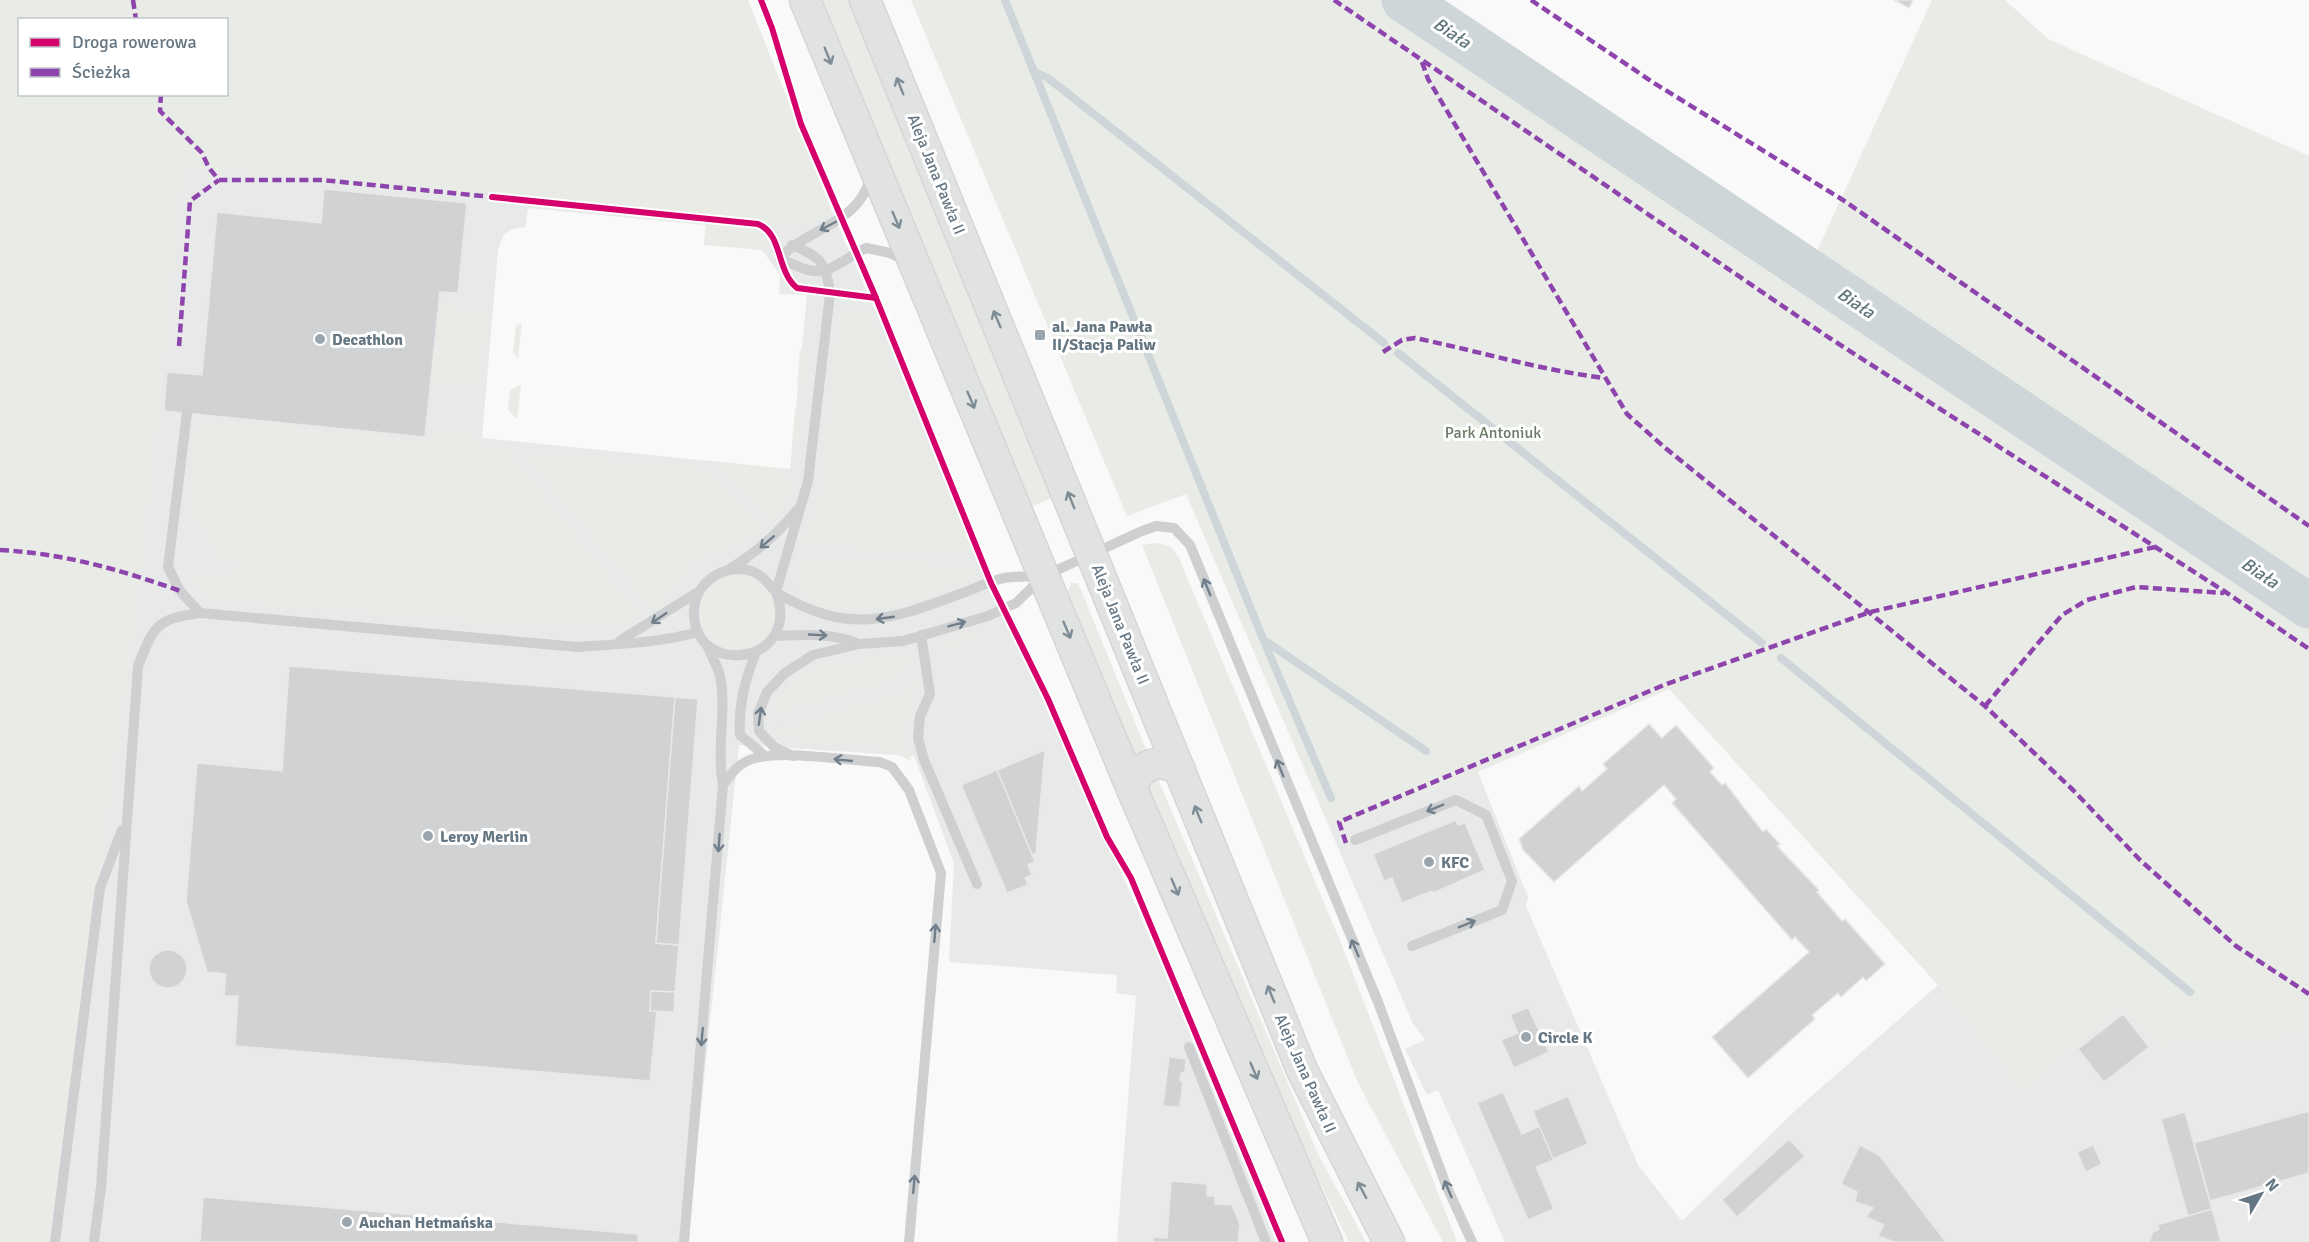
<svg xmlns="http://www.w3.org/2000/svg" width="2309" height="1242" viewBox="0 0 2309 1242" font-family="Signika,sans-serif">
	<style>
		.built { fill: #e8e9e9; fill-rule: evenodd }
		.green { fill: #e8ebe6; fill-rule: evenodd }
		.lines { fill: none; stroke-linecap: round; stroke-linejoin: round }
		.stream { stroke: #ced6d9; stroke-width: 8 }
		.river { stroke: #ced6d9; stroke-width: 45 }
		.building { fill: #d0d2d3; stroke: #e8e8e8; stroke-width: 1.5 }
		.secondary-casing { stroke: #d5d6d7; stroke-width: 33 }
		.lane { stroke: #cecfd0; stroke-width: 10 }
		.secondary { stroke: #e1e2e2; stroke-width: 30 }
		.quiet { stroke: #8e44ad; stroke-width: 4.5; stroke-dasharray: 9 4.5; stroke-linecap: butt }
		.cycleway-casing { stroke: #fff; stroke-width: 10 }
		.cycleway { stroke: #d6006c; stroke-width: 6 }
		.oneway { stroke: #7e8c96 }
		.oneway2 { stroke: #707f8b }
		.poi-dot { fill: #99a4ac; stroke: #fff; stroke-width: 2 }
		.labels { text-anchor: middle; stroke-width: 6; stroke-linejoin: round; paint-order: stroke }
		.street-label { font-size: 16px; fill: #657683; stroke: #fff }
		.poi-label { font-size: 16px; font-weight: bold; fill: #657683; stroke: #fff; text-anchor: start }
		.park-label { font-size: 16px; fill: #687a64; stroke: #fff }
		.water-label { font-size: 18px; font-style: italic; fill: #60757c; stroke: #fff }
	</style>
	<rect width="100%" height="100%" fill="#f9f9f9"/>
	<g class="built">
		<path d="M183,166L800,225L833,214L1156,952L1276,1242H1117L1136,996L1116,993L1117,975L949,962L954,863L914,756L739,745L687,1242H48L141,577ZM528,208L706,225L704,245L762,250L780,275L779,294L807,295L790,469L482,438L498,250L504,234L512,229L525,227Z"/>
		<path d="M1478,772L1528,897L1526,906L1638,1165L1682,1221L1797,1109L1938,985L2023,1091L2121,1005L2159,1045L2309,1034V1242H1505L1438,1090L1427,1095L1405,1049L1425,1040L1412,1022L1330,829Z"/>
	</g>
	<g class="green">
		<path d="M0,0H748L833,214L800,225L183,166L141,577L48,1242H0ZM20,20H226V94H20Z"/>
		<path d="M823,0H849L1055,497L1030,507Z"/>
		<path d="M911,0H1395L2309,606V1034L2159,1045L2121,1005L2023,1091L1938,985L1669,689L1478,772L1330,829L1186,494L1127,516Z"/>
		<path d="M1932,0H2005L2048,39L2309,156V590L1813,260Z"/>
		<path d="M706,225C727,227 761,223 769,246L749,248L704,243Z"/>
		<path d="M439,306L487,310L480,386L432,381Z"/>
		<path d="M839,313L870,314L969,543L962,552L819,547L802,542L820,499Z"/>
		<path d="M522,323L518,358L513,352L516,325Z"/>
		<path d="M800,349L809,358L808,380L797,386Z"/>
		<path d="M521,384L517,419L508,410L510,391Z"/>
		<path d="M795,410L802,416L801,441L796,445H792Z"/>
		<path d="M197,421L219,423L224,421L408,438L411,442L431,443L432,429L476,432V445L507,449L642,617C615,627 591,628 563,628L214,600L194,587L188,578L234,580L237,560L217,557L219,544L210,542L212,527L188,523Z"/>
		<path d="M522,452L709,469L764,532L751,539L696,558L660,605L653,610Z"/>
		<path d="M716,461L782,469L788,474L791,490L773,523Z"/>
		<path d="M1158,543L1171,547L1179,558L1341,943L1457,1242H1443L1358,1083L1142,545Z"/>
		<path d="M798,554L821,561L972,565L976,576C930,594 888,616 838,609C822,606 807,603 800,586C797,577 799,563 798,554Z"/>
		<circle cx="737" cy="613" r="38"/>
		<path d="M1071,583H1078L1148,754L1136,758L1068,591Z"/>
		<path d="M1006,625L935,654L943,641Z"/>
		<path d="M910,655L914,662L896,680L771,715C782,676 822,662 859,660C878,659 892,660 910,655Z"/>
		<path d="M918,678C918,696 909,711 907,729C905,740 909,751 912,761L877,747L782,739L775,730L904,692Z"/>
		<path d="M1157,777L1319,1156L1366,1242H1349L1273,1087L1146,781Z"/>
	</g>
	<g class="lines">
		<g class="stream">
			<path d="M1005,0L1263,639L1331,798"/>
			<path d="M1033,71L1048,78L1384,343"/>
			<path d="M1398,353L1762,643"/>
			<path d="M1264,640L1426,751"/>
			<path d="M1781,658L2190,992"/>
		</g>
		<path class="river" d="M1404,0L2309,606"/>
	</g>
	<g class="building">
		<path d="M1894,0H1913L1909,8Z"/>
		<path d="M324,189L467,203L458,293L440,292L425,437L164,411L167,372L202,375L217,212L321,223Z"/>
		<path d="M289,666L675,697L656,943L679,945L675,992L651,991L650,1011H657L650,1081L235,1046L238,996H224L226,974L207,972L186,901L197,763L282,771Z"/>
		<path d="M675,697L698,699L679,945L656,943Z"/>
		<path d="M1649,724L1662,738L1676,725L1714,768L1710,772L1722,785L1725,783L1763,832L1766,829L1780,844L1777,846L1819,890L1817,892L1842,921L1845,919L1885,964L1866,981L1863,977L1841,997L1838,993L1812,1015L1815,1019L1748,1078L1712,1037L1809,952L1795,937L1792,940L1672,803L1676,799L1664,785L1554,882L1523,850L1519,839L1579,786L1582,791L1607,769L1603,764Z"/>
		<path d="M1045,750L1036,853L1032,855L997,770Z"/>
		<path d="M997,770L1035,862L1028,865L1032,875L1025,878L1028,885L1007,893L961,785Z"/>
		<path d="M1456,820L1458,825L1465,823L1485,870L1433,893L1432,891L1402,903L1392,878L1384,881L1373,854Z"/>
		<circle cx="168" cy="969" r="19"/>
		<path d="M651,991L675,992L674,1012L650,1011Z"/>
		<path d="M1528,1007L1549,1052L1514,1068L1501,1040L1518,1033L1510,1015Z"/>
		<path d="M2123,1014L2149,1047L2104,1082L2078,1049Z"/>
		<path d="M1169,1057L1186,1059L1185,1072L1181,1073L1180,1081L1183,1082L1180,1107L1163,1106Z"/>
		<path d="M1503,1092L1522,1134L1540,1126L1554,1160L1536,1167L1554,1209L1528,1220L1477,1103Z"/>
		<path d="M1568,1096L1588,1144L1553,1159L1533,1111Z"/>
		<path d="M2309,1111V1173L2210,1201L2194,1143Z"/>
		<path d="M2185,1112L2212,1209L2188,1217L2161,1119Z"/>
		<path d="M1789,1139L1805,1156L1737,1217L1722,1200Z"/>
		<path d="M1860,1145L1879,1155L1946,1242H1894L1878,1236L1884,1225L1866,1217L1873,1208L1855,1202L1857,1192L1841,1184Z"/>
		<path d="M2093,1145L2102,1164L2086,1172L2077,1152Z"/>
		<path d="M1171,1181L1207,1184V1196H1215V1204L1232,1205L1240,1224L1238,1242H1153V1237L1167,1238Z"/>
		<path d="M203,1197L638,1234V1242H200Z"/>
		<path d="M2212,1209L2221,1242H2149L2153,1232L2159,1229L2157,1225Z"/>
	</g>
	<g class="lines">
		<defs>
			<g id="secondary">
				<path d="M805,0L1132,789L1327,1242"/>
				<path d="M865,0L1302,1070L1389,1242"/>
				<path d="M1132,789C1138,764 1159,757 1180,770"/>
			</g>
		</defs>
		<use href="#secondary" class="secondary-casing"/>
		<g class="lane">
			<path d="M870,178C859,224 809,227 780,258C825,282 825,270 866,248L890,253L906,261"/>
			<path d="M792,245C821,257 826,262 830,294L808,481L776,592C803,665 693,679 694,612C694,581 728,560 756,573C766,578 770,588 779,594C847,634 888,621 957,595C972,590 989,581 1004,578C1016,576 1029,577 1041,576"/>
			<path d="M187,413L168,567L180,591L200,613"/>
			<path d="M731,568C758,552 778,533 798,509"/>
			<path d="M921,635L930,694L920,716L918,738L924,760L977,884"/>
			<path d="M775,636C805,635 831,632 859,644"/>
			<path d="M621,640L698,592"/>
			<path d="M756,652C745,680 738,706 740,735L765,756"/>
			<path d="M793,756L774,747L759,731L758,714L767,692L785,673L813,655L859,644L903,641L988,616L1016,603L1044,576L1142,531L1156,526L1174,528L1190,545L1378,1002L1446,1185L1472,1242"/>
			<path d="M723,785C729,776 736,767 745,762C771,747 848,761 880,762L892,767L909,790L941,873L909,1242"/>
			<path d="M1355,840L1456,800L1486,815L1512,881L1502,910L1412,946"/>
			<path d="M1189,1047L1266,1242"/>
			<path d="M55,1242L100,888L122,830"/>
			<path d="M94,1242L101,1187L138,666C154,626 156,619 200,613L578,647C618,644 659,643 698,632"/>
			<path d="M684,1242L723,785C716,749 727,711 720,676C717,665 711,655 707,645"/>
		</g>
		<use href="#secondary" class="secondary"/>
		<g class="quiet">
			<path d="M133,0L136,20"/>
			<path d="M1334,0L1828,337L2227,593L2309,649"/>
			<path d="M1531,0L1654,83L1843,200L2309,526"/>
			<path d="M1422,62L1428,79L1627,414L1664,447L1985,706L2073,790L2140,860L2236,946L2309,994"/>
			<path d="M161,94L160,111L202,153L209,168L219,180H322L492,197"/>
			<path d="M179,346L190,201L219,180"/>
			<path d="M1383,352L1402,340L1415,338C1478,351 1540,370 1604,378"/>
			<path d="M0,550C62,553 122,570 180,591"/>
			<path d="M1985,706L2062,615L2087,600L2136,587L2224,593"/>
			<path d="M1346,843L1339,822L1664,685L1870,612L2155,547"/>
		</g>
		<defs>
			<g id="cycleway">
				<path d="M761,0L772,28L801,124L876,298L991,583L1048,699L1107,837L1131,878L1282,1242"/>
				<path d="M492,197L758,224C783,234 776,271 797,288L876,298"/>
			</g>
		</defs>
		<use href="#cycleway" class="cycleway-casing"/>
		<use href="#cycleway" class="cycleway"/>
	</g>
	<defs><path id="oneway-shaft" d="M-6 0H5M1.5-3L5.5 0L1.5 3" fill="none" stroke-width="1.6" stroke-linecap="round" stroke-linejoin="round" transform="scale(1.5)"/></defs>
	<g class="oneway">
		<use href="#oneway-shaft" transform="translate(828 56) rotate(68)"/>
		<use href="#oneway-shaft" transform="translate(900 86) rotate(-112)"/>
		<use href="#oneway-shaft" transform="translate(896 220) rotate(67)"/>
		<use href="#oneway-shaft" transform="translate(997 319) rotate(-113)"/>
		<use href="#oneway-shaft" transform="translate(971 400) rotate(67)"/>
		<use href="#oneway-shaft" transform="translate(1071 500) rotate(-112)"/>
		<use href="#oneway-shaft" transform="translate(1067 630) rotate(67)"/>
		<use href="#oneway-shaft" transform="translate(1198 814) rotate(-112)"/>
		<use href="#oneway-shaft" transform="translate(1175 887) rotate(67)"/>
		<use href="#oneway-shaft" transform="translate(1271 994) rotate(-112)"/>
		<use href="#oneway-shaft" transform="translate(1254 1071) rotate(67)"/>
		<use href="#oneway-shaft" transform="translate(1362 1190) rotate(-118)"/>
	</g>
	<g class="oneway2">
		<use href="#oneway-shaft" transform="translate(828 226) rotate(152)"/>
		<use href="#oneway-shaft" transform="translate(767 542) rotate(140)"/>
		<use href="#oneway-shaft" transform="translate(1207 587) rotate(-112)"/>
		<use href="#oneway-shaft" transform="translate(659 618) rotate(146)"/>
		<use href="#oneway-shaft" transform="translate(885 618) rotate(172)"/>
		<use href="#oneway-shaft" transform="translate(957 624) rotate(-15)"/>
		<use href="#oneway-shaft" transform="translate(818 635) rotate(3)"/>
		<use href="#oneway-shaft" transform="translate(760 716) rotate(-82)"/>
		<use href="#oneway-shaft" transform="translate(843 760) rotate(-174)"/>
		<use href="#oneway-shaft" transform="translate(1280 768) rotate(-112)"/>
		<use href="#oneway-shaft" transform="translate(1435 808) rotate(158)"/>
		<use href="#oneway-shaft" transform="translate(719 843) rotate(94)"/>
		<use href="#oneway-shaft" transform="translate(1467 924) rotate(-22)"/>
		<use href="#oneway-shaft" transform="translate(935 933) rotate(-85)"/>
		<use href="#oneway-shaft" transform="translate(1355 948) rotate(-113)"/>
		<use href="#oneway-shaft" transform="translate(702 1037) rotate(95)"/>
		<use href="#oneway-shaft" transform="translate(914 1184) rotate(-85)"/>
		<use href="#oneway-shaft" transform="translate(1448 1189) rotate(-113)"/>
	</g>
	<g class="poi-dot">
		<rect x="1034" y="329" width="12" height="12" rx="3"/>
		<circle cx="320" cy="339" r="6"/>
		<circle cx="428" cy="836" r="6"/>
		<circle cx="1429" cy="862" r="6"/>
		<circle cx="1526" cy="1037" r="6"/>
		<circle cx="347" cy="1222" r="6"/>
	</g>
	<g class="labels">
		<g class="street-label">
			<text transform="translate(937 174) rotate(68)" y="6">Aleja Jana Pawła II</text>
			<text transform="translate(1121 624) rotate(68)" y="6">Aleja Jana Pawła II</text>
			<text transform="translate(1306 1073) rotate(66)" y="6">Aleja Jana Pawła II</text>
		</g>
		<g class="poi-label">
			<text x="1052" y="332">al. Jana Pawła<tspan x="1052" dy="18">II/Stacja Paliw</tspan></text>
			<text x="332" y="345">Decathlon</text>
			<text x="440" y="842">Leroy Merlin</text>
			<text x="1441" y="868">KFC</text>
			<text x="1538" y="1043">Circle K</text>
			<text x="359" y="1228">Auchan Hetmańska</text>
		</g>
		<g class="park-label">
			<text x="1493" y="438">Park Antoniuk</text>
		</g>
		<g class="water-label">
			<text transform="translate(1452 33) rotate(34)" y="6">Biała</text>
			<text transform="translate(1856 303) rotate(34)" y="6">Biała</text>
			<text transform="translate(2260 573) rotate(34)" y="6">Biała</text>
		</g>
	</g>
	<rect x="18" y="18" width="210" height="78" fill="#ffffff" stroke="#c1c8cd" stroke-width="1.5"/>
	<rect x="30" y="38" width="30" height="9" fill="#d6006c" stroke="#c1c8cd" stroke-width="1.5"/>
	<text x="72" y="48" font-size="18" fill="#657683">Droga rowerowa</text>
	<rect x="30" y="68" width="30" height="9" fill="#8e44ad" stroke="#c1c8cd" stroke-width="1.5"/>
	<text x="72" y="78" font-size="18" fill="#657683">Ścieżka</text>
	<g transform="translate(2261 1194) rotate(51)" stroke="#ffffff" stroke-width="4.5" paint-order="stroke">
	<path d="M0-4.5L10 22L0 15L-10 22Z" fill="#657683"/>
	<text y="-9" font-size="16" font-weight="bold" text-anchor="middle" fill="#657683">N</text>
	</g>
</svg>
